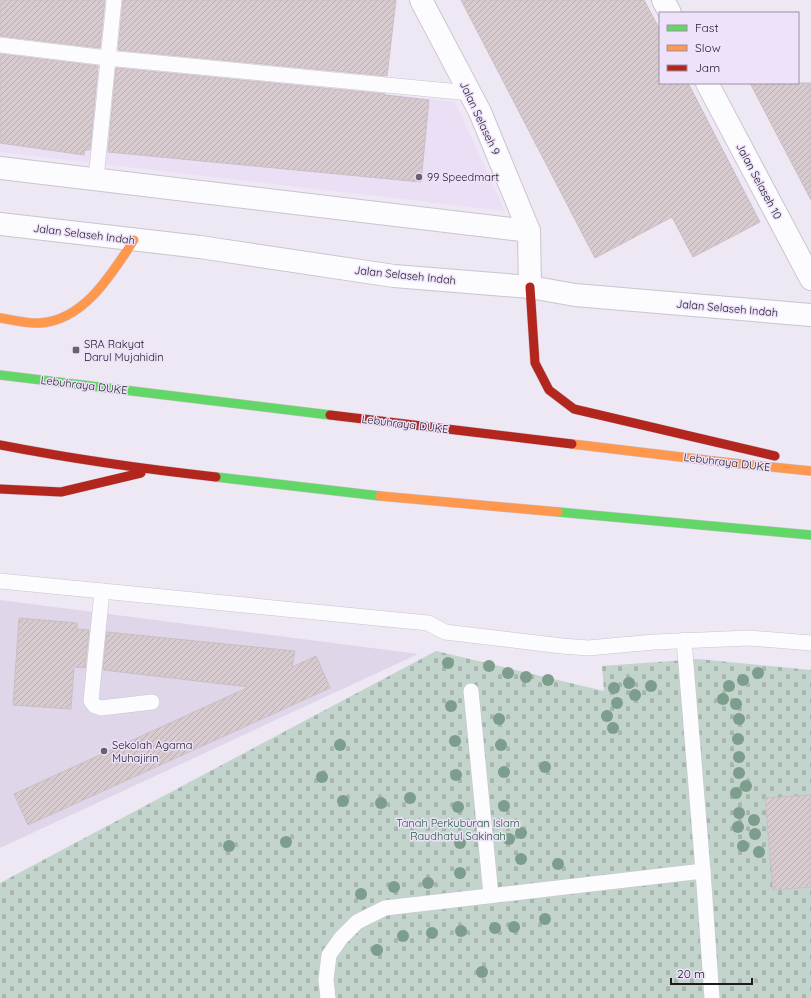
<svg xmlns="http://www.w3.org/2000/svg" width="811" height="998" viewBox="0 0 811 998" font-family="Quicksand,sans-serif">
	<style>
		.built { fill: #ebdff6 }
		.education { fill: #dfd7e9 }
		.cemetery { fill: url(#cemetery-stones) }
		.building { fill: url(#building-hatch); stroke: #c8bfc4 }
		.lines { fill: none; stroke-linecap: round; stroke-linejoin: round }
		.lane-casing { stroke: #cac4cf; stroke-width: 16 }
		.street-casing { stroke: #cac4cf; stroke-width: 24 }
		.fast-casing { stroke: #cac4cf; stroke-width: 10 }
		.slow-casing { stroke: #cac4cf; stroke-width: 10 }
		.jam-casing { stroke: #cac4cf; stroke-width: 10 }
		.lane { stroke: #fcfbfd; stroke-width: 15 }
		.street { stroke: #fcfbfd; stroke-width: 22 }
		.fast { stroke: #63d668; stroke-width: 9 }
		.slow { stroke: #ff974d; stroke-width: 9 }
		.jam { stroke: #b3261e; stroke-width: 9 }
		.tree { fill: #7d9d8d }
		.poi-dot { fill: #66616c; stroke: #eee1fa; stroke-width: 1.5 }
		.labels { text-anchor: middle; stroke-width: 3; stroke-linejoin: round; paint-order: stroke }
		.street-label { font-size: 11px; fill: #1d1922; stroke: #eee1fa }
		.poi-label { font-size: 11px; fill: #1d1922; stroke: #eee1fa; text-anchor: start }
		.park-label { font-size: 11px; fill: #206039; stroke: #eee1fa }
	</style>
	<defs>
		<pattern id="cemetery-stones" width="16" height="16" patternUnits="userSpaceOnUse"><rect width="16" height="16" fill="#c2d4cb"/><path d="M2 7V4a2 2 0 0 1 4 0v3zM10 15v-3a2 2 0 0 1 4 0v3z" fill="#a6b5ae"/></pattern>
		<pattern id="building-hatch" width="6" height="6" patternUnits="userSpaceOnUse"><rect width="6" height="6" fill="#d8cbcf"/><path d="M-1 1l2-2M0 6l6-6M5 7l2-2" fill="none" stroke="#b9aeb1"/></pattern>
	</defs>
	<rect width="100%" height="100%" fill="#eee7f4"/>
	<path class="built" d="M0,47L455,102L505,211L0,152Z"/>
	<path class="education" d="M0,600L418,654L0,848Z"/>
	<path class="cemetery" d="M436,651L604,691L602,666L699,659L811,670V998H0V883Z"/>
	<g class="building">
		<path d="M0,0H105L100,48L0,36Z"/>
		<path d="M123,0H396L387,76L118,50Z"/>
		<path d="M461,0H644L660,30V83H688L760,222L693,257L672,217L595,258Z"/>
		<path d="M0,54L98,66L90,150H85L84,155L0,143Z"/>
		<path d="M116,68L385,94V95L429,100L421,182L108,152Z"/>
		<path d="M750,83H811V200Z"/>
		<path d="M19,618L77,623V629L89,630L85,668L74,667L71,709L13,705Z"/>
		<path d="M107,632L295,651L292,667L316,656L330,688L28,825L14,794L249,687L103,670Z"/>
		<path d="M811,795V887L773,890L765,798Z"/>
	</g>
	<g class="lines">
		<defs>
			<g id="lane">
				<path d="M0,45L107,58L470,93"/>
				<path d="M96,179L114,0"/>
				<path d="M0,581L428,623L445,632L562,646L588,648L654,642L749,638L811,643"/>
				<path d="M102,591L91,701L95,706L101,708L152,702"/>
				<path d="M684,640L703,871L712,998"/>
				<path d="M471,691L491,895"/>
				<path d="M328,998L326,980L329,955L341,938L357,922L385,908L703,871"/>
			</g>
			<g id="street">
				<path d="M421,0L480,112L529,231L530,287"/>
				<path d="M663,0L670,13"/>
				<path d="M707,83L811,279"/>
				<path d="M0,168L529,231"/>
				<path d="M0,224L200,247L394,276L530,287L575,295L811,315"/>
			</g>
			<g id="fast">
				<path d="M0,375L330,415"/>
				<path d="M216,477L380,496"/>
				<path d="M558,512L811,535"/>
			</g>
			<g id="slow">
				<path d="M0,318C13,320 27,324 40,323C85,320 112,273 134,240"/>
				<path d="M572,444L731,463L811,471"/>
				<path d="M380,496L558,512"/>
			</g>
			<g id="jam">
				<path d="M530,287L535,363L549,390L574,409L775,456"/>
				<path d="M330,415L572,444"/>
				<path d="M0,445C72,459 143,469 216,477"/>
				<path d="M0,489L61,492L141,473"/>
			</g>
		</defs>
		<use href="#lane" class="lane-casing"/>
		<use href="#street" class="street-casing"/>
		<use href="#fast" class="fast-casing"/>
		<use href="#slow" class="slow-casing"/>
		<use href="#jam" class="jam-casing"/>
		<use href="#lane" class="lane"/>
		<use href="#street" class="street"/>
		<use href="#fast" class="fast"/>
		<use href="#slow" class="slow"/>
		<use href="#jam" class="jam"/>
	</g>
	<g class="tree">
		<circle cx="448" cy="663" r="6"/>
		<circle cx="489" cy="666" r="6"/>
		<circle cx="508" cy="673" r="6"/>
		<circle cx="758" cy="673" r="6"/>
		<circle cx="526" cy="677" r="6"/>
		<circle cx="548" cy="680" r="6"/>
		<circle cx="743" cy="680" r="6"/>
		<circle cx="629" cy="683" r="6"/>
		<circle cx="651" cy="686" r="6"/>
		<circle cx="729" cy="686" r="6"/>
		<circle cx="614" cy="688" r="6"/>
		<circle cx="635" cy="695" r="6"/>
		<circle cx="723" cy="699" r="6"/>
		<circle cx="617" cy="703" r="6"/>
		<circle cx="736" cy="704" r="6"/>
		<circle cx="451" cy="706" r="6"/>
		<circle cx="607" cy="716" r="6"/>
		<circle cx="499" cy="719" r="6"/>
		<circle cx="739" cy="719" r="6"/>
		<circle cx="613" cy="728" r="6"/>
		<circle cx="738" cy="739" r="6"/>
		<circle cx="455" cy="741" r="6"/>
		<circle cx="340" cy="745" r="6"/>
		<circle cx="501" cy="745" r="6"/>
		<circle cx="739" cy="757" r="6"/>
		<circle cx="545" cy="767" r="6"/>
		<circle cx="504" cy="772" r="6"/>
		<circle cx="739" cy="773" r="6"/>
		<circle cx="456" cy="775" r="6"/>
		<circle cx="322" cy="777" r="6"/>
		<circle cx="746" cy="786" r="6"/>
		<circle cx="736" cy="793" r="6"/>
		<circle cx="410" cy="798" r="6"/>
		<circle cx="343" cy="801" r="6"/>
		<circle cx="381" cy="803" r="6"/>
		<circle cx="504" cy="806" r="6"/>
		<circle cx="458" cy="807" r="6"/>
		<circle cx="739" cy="813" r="6"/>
		<circle cx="754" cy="820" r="6"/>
		<circle cx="738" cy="827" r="6"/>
		<circle cx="521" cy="833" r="6"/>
		<circle cx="755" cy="834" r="6"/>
		<circle cx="509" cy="839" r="6"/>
		<circle cx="286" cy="842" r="6"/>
		<circle cx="460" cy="843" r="6"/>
		<circle cx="229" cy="846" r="6"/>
		<circle cx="743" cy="846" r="6"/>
		<circle cx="759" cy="852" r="6"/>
		<circle cx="521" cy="859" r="6"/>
		<circle cx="558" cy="864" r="6"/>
		<circle cx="460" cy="873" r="6"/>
		<circle cx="428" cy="883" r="6"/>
		<circle cx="394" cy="887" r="6"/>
		<circle cx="361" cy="894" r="6"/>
		<circle cx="545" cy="919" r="6"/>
		<circle cx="514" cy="927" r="6"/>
		<circle cx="495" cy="928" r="6"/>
		<circle cx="461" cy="931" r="6"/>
		<circle cx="432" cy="933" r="6"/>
		<circle cx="403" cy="936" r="6"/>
		<circle cx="377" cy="950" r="6"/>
		<circle cx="482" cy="972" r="6"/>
	</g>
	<g class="poi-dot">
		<circle cx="419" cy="177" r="4"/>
		<rect x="72" y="346" width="8" height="8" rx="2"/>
		<circle cx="104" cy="751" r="4"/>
	</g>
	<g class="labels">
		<g class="street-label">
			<text transform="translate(480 118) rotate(65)" y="4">Jalan Selaseh 9</text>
			<text transform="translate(759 181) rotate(62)" y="4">Jalan Selaseh 10</text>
			<text transform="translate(84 234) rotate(7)" y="4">Jalan Selaseh Indah</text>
			<text transform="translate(405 275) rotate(6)" y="4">Jalan Selaseh Indah</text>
			<text transform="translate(727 308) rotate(5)" y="4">Jalan Selaseh Indah</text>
			<text transform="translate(84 385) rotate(7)" y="4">Lebuhraya DUKE</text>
			<text transform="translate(405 424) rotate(7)" y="4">Lebuhraya DUKE</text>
			<text transform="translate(727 462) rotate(7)" y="4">Lebuhraya DUKE</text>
		</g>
		<g class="poi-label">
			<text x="427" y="181">99 Speedmart</text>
			<text x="84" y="348">SRA Rakyat<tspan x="84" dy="13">Darul Mujahidin</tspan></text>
			<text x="112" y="749">Sekolah Agama<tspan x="112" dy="13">Muhajirin</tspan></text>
		</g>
		<g class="park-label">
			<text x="458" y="827">Tanah Perkuburan Islam<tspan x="458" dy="13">Raudhatul Sakinah</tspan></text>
		</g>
	</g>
	<rect x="659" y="12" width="140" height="72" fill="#eee1fa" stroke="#9a91a4"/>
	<rect x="667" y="25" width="20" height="6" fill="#63d668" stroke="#9a91a4"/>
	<text x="695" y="32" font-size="12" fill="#1d1922">Fast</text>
	<rect x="667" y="45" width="20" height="6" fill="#ff974d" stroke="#9a91a4"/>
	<text x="695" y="52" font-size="12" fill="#1d1922">Slow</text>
	<rect x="667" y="65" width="20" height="6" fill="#b3261e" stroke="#9a91a4"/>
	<text x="695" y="72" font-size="12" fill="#1d1922">Jam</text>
	<path d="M671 978v6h81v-6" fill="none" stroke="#1d1922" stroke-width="2"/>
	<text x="677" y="978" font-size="12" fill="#1d1922" stroke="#eee1fa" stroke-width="3" paint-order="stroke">20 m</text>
</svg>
